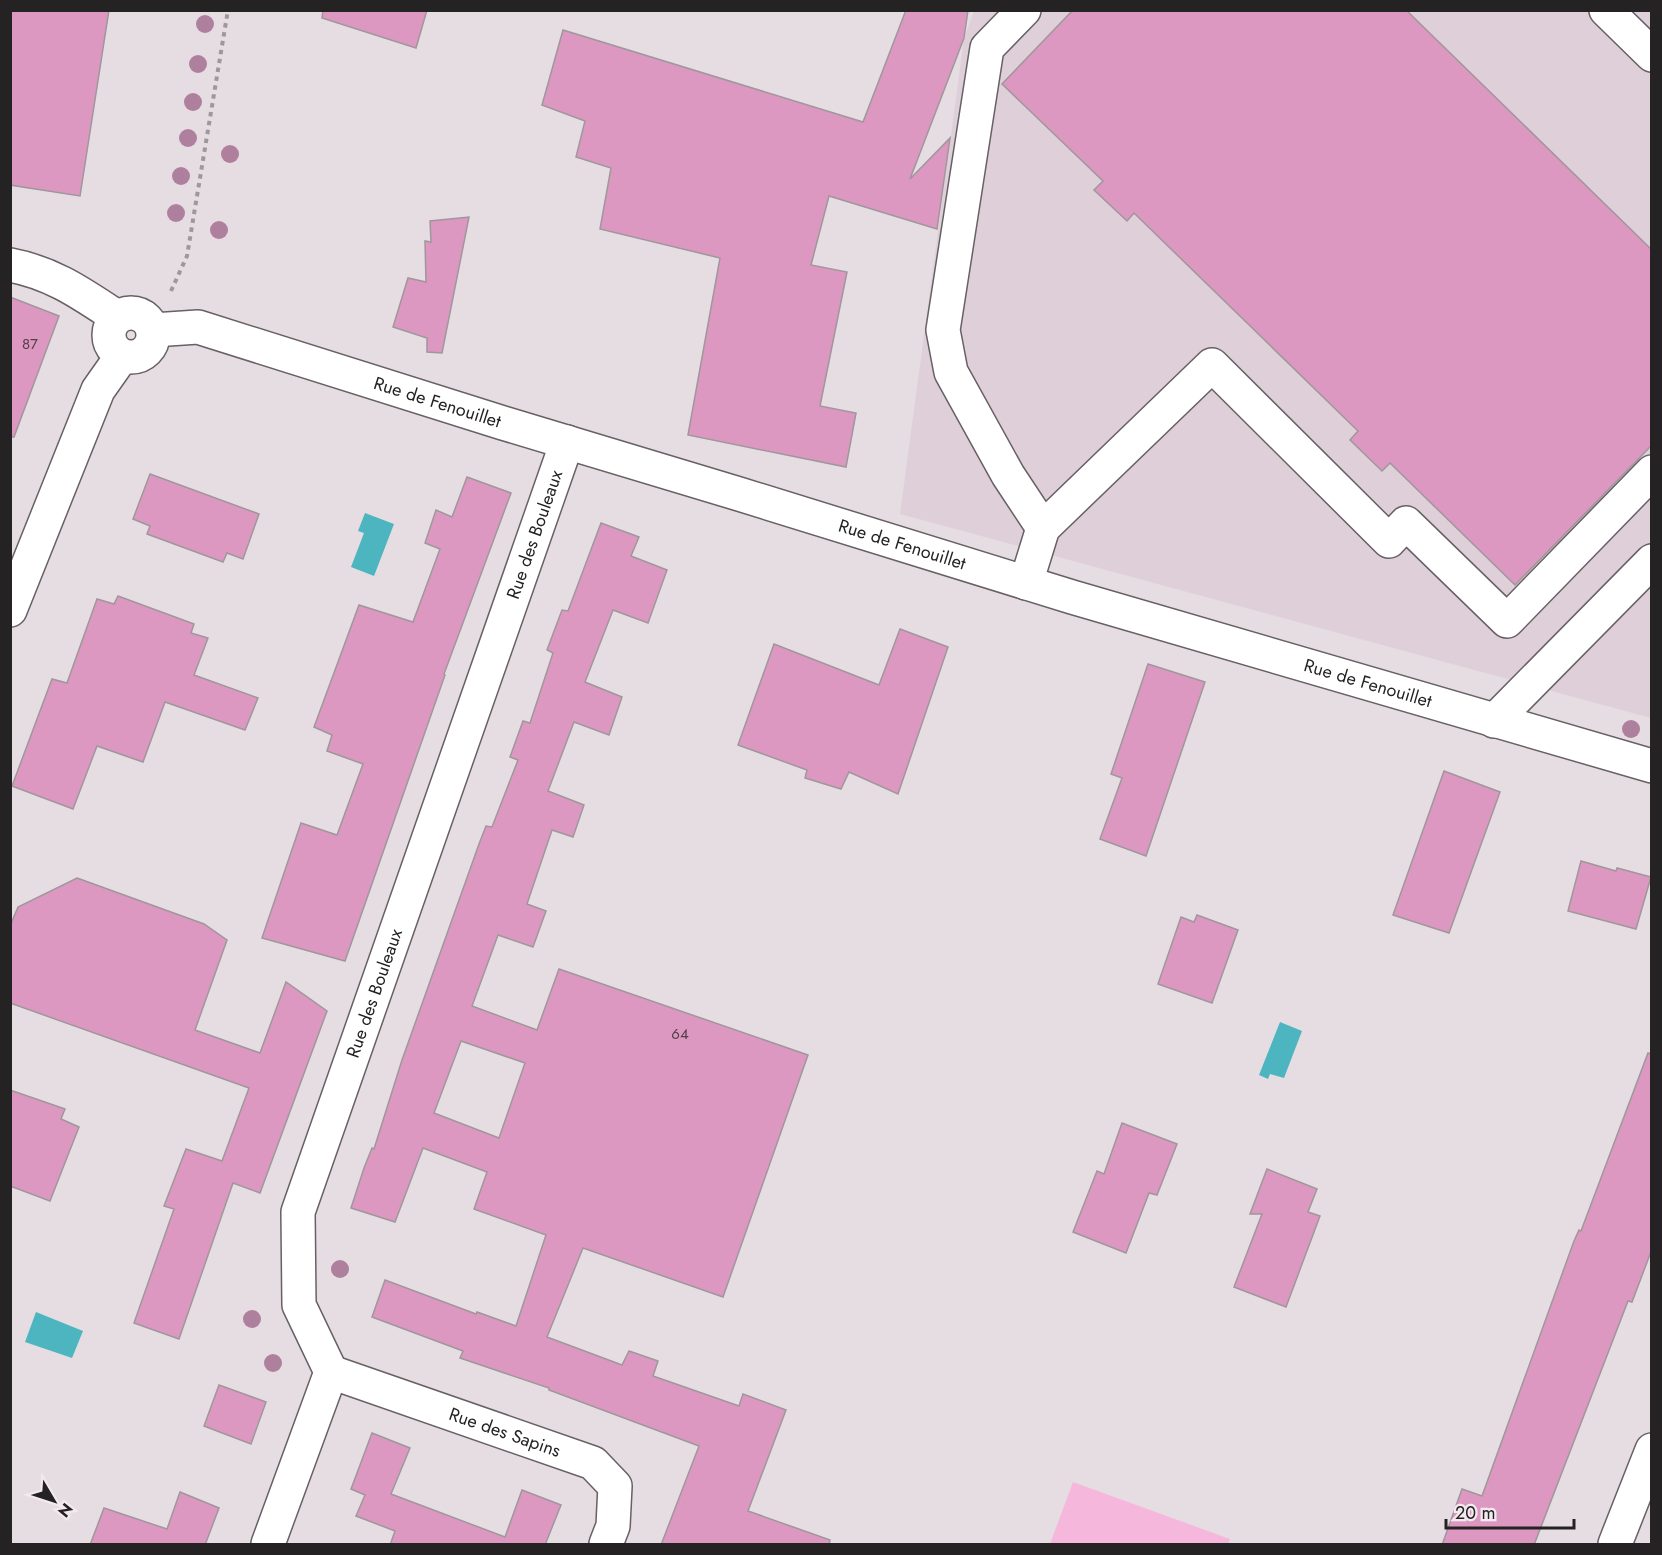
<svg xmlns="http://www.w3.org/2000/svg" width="1662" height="1555" viewBox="0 0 1662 1555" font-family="Jost,sans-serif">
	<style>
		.built { fill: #dfcfd8 }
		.green { fill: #f6b7dc }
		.water { fill: #4db5c0 }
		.building { fill: #dc98c0; stroke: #9f979b; stroke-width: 1.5; fill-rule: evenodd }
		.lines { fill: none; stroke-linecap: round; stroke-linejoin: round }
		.minor-casing { stroke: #676064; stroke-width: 36 }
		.path { stroke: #9e979b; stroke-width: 4; stroke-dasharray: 4.5 4.5; stroke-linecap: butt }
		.minor { stroke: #fff; stroke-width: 33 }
		.tree { fill: #af809e }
		.labels { text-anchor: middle; stroke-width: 5; stroke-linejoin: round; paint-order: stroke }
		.number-label { font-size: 15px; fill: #53404a }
		.street-label { font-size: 18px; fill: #252223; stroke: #f3eaef }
	</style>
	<rect width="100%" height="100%" fill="#e6dde2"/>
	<path class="built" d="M974,11H1651V718L900,514L964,38Z"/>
	<path class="green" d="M1073,1482L1230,1539L1228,1544H1050Z"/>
	<g class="water">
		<path d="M365,513L394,524L374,576L351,567L364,533L358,531Z"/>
		<path d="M1280,1022L1302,1031L1284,1078L1270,1074L1268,1079L1259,1075Z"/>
		<path d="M36,1312L83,1331L72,1358L25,1342Z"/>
	</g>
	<g class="building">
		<path d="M10,10H109L80,196L10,185Z"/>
		<path d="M323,10H427L416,48L322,18Z"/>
		<path d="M906,10H968L964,38L910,179L950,138L937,229L829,196L811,265L847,272L820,406L856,413L846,467L688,435L720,258L600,229L611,168L576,157L585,121L542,105L563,30L863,122Z"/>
		<path d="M1073,10H1406L1652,250V445L1515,585L1390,463L1382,471L1350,440L1358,431L1134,213L1127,221L1094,190L1103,181L1002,84Z"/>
		<path d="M469,217L442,353L427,352V338L393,327L408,278L426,282L425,241L431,242L430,221Z"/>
		<path d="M10,297L59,316L14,437H10Z"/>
		<path d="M150,474L259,514L243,559L227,553L223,562L147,534L150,526L133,519Z"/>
		<path d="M467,477L511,493L444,674L445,675L345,961L262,938L301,823L337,835L363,764L327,751L332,735L314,727L359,605L413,622L440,549L425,543L436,510L452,517Z"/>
		<path d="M601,523L639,537L631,556L667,570L648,623L613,610L585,682L622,697L609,735L574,722L548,791L584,805L573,837L552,830L527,904L546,911L533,947L498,935L472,1006L537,1030L559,969L808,1055L723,1297L583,1248L547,1337L622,1365L629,1351L658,1361L653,1376L739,1406L743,1394L786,1410L748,1511L830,1540L829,1545H661L699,1446L549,1390V1388L460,1358L463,1351L372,1317L385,1280L476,1314L477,1312L516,1326L546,1235L474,1209L487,1172L423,1148L395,1222L351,1208L364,1168L372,1148L374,1149L402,1060L479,844L486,826L492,827L518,760L510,757L523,721L530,723L553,653L547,650L562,610L568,611ZM461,1041L525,1063L499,1138L434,1113Z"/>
		<path d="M118,596L194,624L191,633L208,638L194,675L258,698L245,730L165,702L143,762L97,746L73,809L12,786L52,679L67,683L97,599L114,604Z"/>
		<path d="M900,629L948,647L898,794L849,772L841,789L805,778L807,770L738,745L774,644L879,685Z"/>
		<path d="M1148,664L1205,682L1146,856L1100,839L1122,778L1111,774Z"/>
		<path d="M1444,771L1500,792L1449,933L1393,915Z"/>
		<path d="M1581,861L1616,871L1617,868L1651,877L1636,929L1568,911Z"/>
		<path d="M77,878L204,924L227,940L195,1030L260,1053L286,982L327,1011L260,1193L233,1183L179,1339L134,1323L174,1209L164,1206L186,1149L222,1161L249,1088L10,1003V926L18,907Z"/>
		<path d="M1197,915L1238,930L1212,1003L1158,984L1181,917L1194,922Z"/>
		<path d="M1648,1053L1652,1054V1249L1632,1302L1628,1301L1534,1545H1442L1462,1489L1482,1496L1574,1241L1579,1230L1581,1231Z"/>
		<path d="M10,1090L65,1109L61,1119L79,1127L50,1201L10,1186Z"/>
		<path d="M1122,1123L1177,1144L1157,1195L1149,1193L1126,1253L1073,1232L1097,1171L1104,1174Z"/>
		<path d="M1267,1169L1317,1189L1308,1212L1320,1216L1286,1307L1234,1287L1262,1214H1250Z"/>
		<path d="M219,1385L266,1402L251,1444L204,1426Z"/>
		<path d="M372,1433L410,1448L391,1494L505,1537L522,1490L561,1505L545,1545H390L395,1531L356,1516L365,1495L351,1489Z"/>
		<path d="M180,1492L219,1508L205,1545H90L104,1508L167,1529Z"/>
	</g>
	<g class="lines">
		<defs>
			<g id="minor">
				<path d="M1024,10L987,48L943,330L951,372L1008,475L1043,528"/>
				<path d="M1606,10L1652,55"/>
				<path d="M10,265C53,273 82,294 117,317"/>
				<circle cx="131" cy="335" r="22"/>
				<path id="s1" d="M153,330L198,327L503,423L739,494L1072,597L1652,766"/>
				<path d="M1026,583L1043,528L1212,365L1389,541L1406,523L1507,621L1652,472"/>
				<path d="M10,610L98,390L122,356"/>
				<path d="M1494,721L1652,561"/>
				<path id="s2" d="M331,1372L593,1463L615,1486L613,1526L606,1544"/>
				<path id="s3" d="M268,1544L331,1372L299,1305L298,1212L567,442"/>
				<path d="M1615,1544L1652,1450"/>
			</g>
		</defs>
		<use href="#minor" class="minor-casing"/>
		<path class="path" d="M171,291L187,256L228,10"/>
		<use href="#minor" class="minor"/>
	</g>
	<g class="tree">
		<circle cx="205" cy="24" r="9"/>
		<circle cx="198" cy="64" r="9"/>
		<circle cx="193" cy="102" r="9"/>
		<circle cx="188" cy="138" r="9"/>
		<circle cx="230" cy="154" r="9"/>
		<circle cx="181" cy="176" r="9"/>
		<circle cx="176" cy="213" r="9"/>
		<circle cx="219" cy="230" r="9"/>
		<circle cx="1631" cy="729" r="9"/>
		<circle cx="340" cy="1269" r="9"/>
		<circle cx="252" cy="1319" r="9"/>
		<circle cx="273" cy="1363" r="9"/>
	</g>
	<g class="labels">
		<g class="number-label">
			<text x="30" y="349">87</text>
			<text x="680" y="1039">64</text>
		</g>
		<g class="street-label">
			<text dy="6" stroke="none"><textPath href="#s1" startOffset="296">Rue de Fenouillet</textPath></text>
			<text dy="6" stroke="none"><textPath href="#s3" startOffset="1068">Rue des Bouleaux</textPath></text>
			<text dy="6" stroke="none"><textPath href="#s1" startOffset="782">Rue de Fenouillet</textPath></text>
			<text dy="6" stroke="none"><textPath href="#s1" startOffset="1268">Rue de Fenouillet</textPath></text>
			<text dy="6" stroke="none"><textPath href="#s3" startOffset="582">Rue des Bouleaux</textPath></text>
			<text dy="6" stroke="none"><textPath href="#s2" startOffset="184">Rue des Sapins</textPath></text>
		</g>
	</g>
	<rect width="1662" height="1555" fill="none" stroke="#252223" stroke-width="24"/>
	<g transform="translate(54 1501) rotate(129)" stroke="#f3eaef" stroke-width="4.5" paint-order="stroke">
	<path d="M0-4.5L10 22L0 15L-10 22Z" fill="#252223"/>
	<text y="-9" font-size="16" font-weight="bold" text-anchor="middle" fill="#252223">N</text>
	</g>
	<path d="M1446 1519v9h128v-9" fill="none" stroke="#252223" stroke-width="3"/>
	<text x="1455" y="1519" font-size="18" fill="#252223" stroke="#f3eaef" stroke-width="4.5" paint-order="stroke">20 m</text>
</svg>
